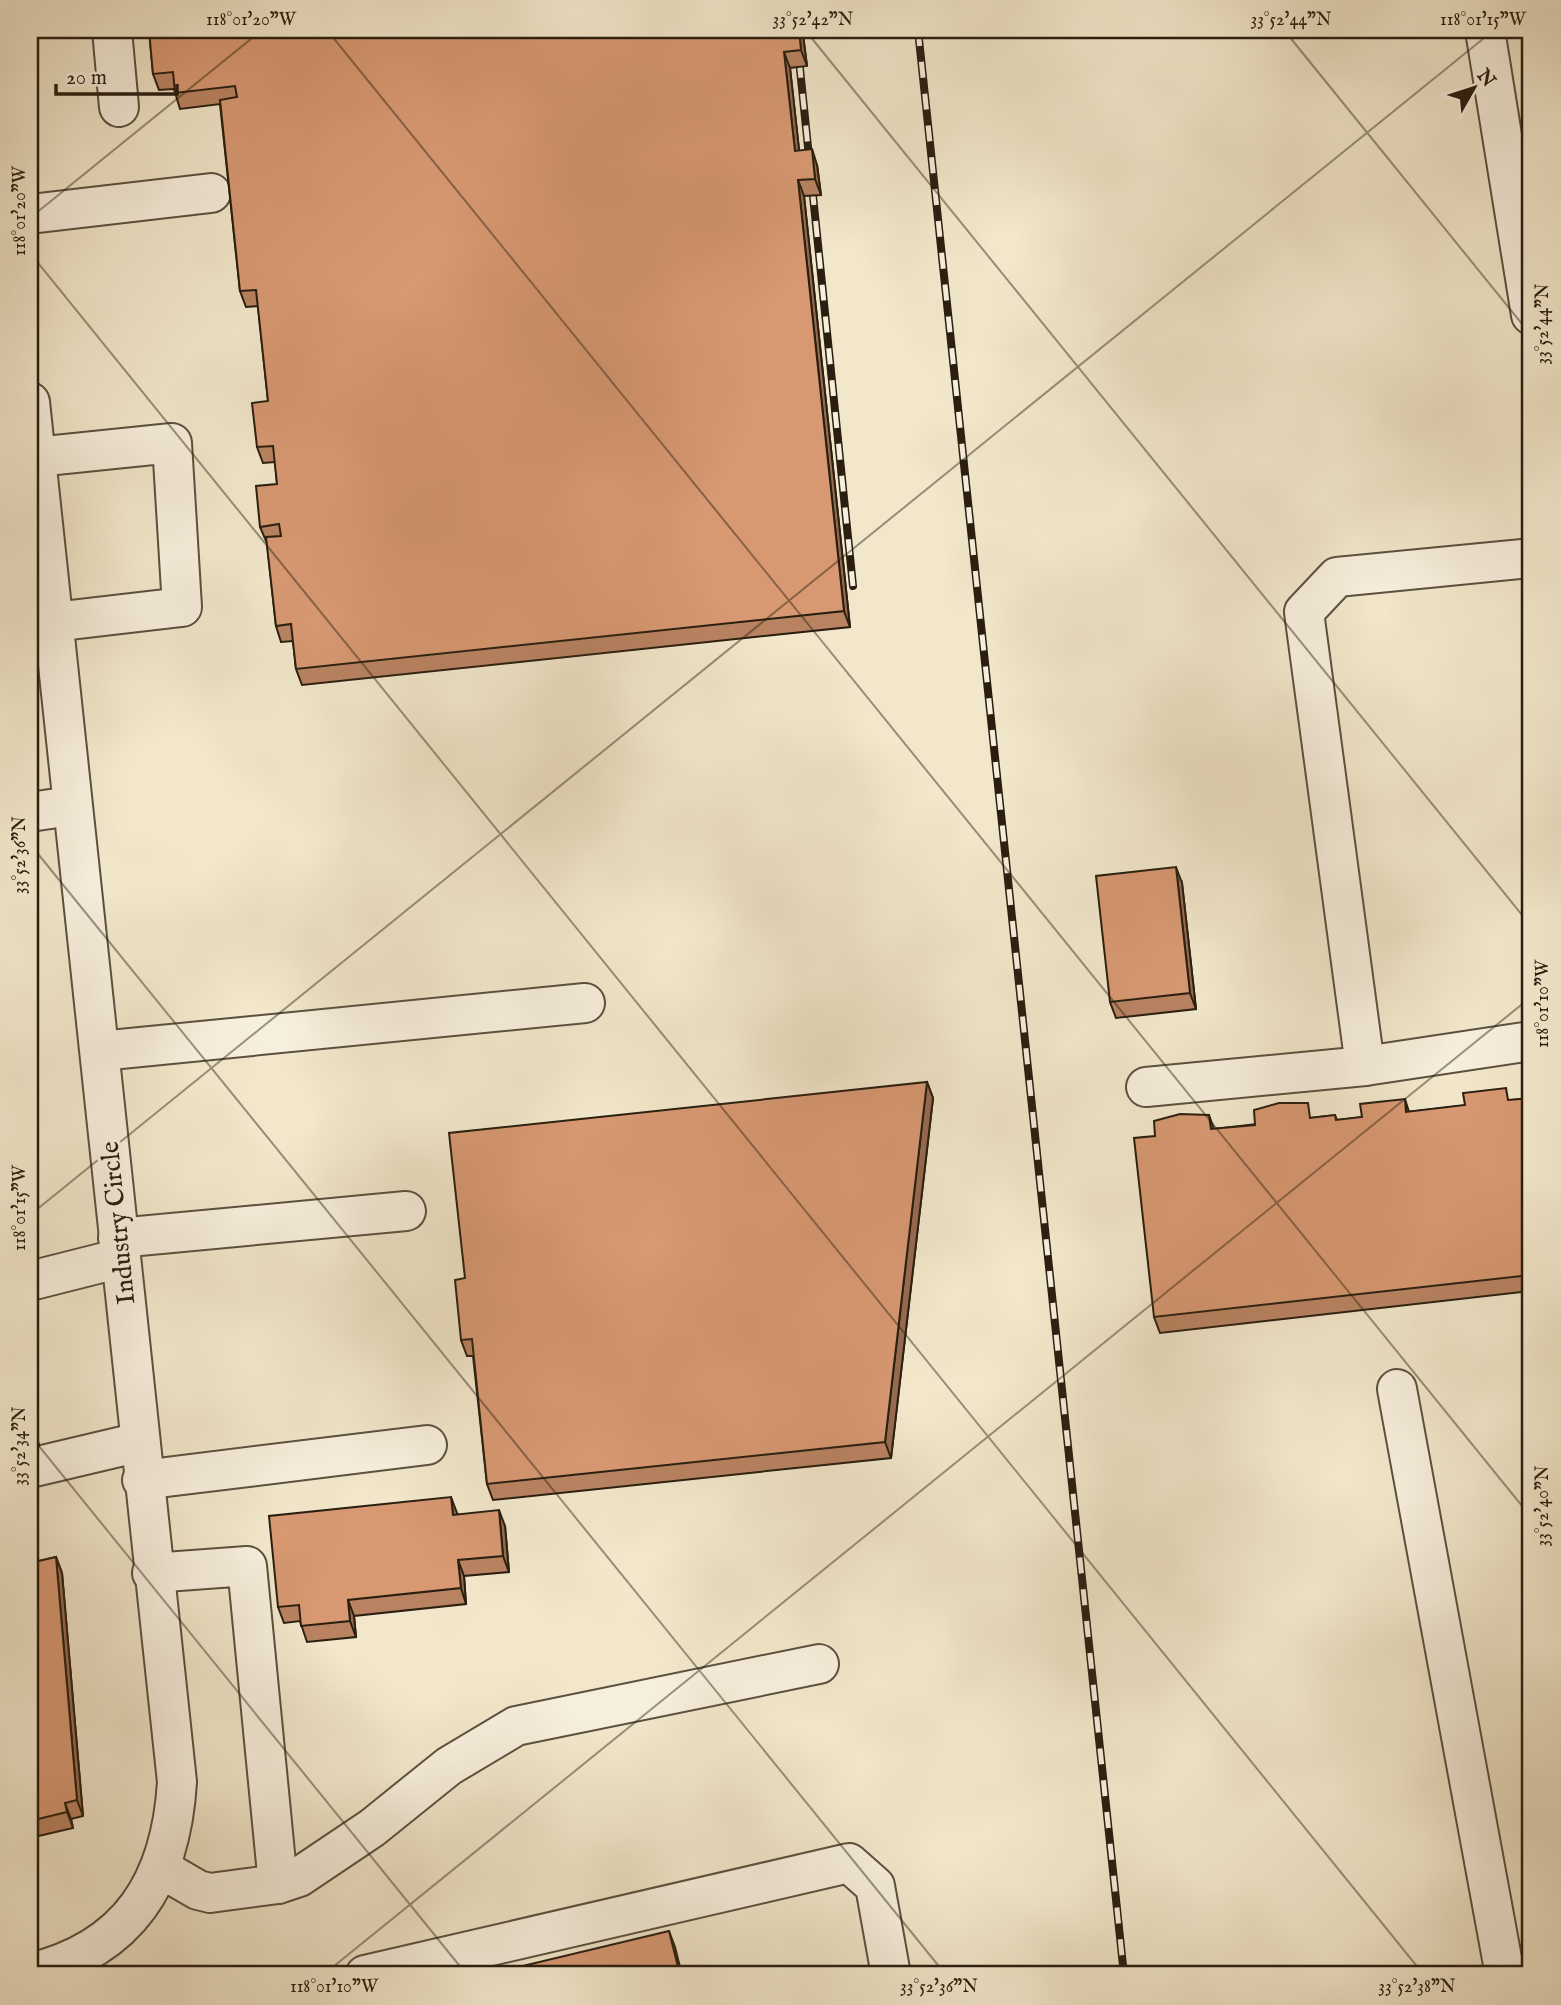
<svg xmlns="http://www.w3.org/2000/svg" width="1561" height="2005" viewBox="0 0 1561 2005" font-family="'IM FELL English',serif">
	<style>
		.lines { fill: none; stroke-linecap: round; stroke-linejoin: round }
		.minor-casing { stroke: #5b503f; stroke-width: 42 }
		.minor { stroke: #f7efdd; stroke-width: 38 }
		.rail-casing { stroke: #291e10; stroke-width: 8 }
		.rail { stroke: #f7efdd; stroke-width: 5; stroke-dasharray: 16; stroke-linecap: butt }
		.wall { fill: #b98362; stroke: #291e10; stroke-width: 2 }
		.shaded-wall { fill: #966a50; stroke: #291e10; stroke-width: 2 }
		.building { fill: #d79872; stroke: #291e10; stroke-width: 2 }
		.ticks { fill: none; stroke: #291e10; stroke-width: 2; stroke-opacity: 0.45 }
		.labels { text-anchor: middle; stroke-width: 7; stroke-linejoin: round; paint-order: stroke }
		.street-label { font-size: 26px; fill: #291e10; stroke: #f7efdd }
		.neatline { fill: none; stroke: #291e10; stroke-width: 2.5 }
		.ticks-label { font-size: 18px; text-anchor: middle; fill: #291e10 }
	</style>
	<rect width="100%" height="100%" fill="#f2e7cb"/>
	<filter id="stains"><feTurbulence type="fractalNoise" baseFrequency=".00286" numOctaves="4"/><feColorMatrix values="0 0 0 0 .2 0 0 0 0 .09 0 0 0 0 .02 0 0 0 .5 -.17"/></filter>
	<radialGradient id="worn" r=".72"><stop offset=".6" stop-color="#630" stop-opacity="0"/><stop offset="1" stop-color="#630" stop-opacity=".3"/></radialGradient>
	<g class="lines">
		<defs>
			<g id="minor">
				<path d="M112,30L119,107"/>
				<path d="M1485,30L1531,315"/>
				<path d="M30,214L211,193"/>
				<path d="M30,402L177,1782C171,1881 130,1949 30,1973"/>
				<path d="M36,457L172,443L182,607L53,622"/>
				<path d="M30,812L71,806"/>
				<path d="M100,1051L585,1003"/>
				<path d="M1365,1066L1304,612L1337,577L1531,558"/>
				<path d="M1146,1087L1365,1066L1531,1041"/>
				<path d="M118,1238L406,1211"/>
				<path d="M30,1281L121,1258"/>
				<path d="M1397,1389L1505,1975"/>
				<path d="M30,1468L140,1442"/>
				<path d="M142,1480L427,1445"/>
				<path d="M152,1573L247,1566L278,1884"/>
				<path d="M160,1868L198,1890L210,1893L278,1884L299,1877L372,1828L449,1766L516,1726L819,1664"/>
				<path d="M365,1975L849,1863L875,1886L891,1975"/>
			</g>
		</defs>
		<use href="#minor" class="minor-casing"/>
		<use href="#minor" class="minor"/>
		<defs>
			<g id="rail">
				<path d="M796,30L853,586"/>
				<path d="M918,30L1124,1975"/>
			</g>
		</defs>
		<use href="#rail" class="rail-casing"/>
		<use href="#rail" class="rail"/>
	</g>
	<g class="wall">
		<path d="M149,30L803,35L807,66L790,68L799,150L817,165L821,195L804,196L850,627L302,685L296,669L293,641L281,642L276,626L267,543L260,527L277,484L275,462L263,463L257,447L268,401L258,306L246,307L240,291L220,104L180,109L174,89L159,90L153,74Z"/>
		<path d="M1182,883L1196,1009L1116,1018L1110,1002Z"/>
		<path d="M927,1082L933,1098L891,1458L493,1500L487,1484L473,1356H467L461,1340L465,1278Z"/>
		<path d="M1531,1098V1291L1160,1333L1154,1317L1155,1136L1209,1115L1214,1129L1335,1115L1337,1120Z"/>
		<path d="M30,1405L39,1446L30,1448Z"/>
		<path d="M457,1514L505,1526L509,1572L464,1576L466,1604L354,1616L356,1637L307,1642L300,1621L284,1623L278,1607Z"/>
		<path d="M56,1557L62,1573L83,1816L71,1819L73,1828L34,1837L31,1829L30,1830V1563Z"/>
	</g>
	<g class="shaded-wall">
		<path d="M799,30H801L803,35L807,66L801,50Z"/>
		<path d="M784,52L790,68L801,167L795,151Z"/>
		<path d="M812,149L817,165L821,195L815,179Z"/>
		<path d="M798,180L804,196L850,627L844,611Z"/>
		<path d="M1176,867L1182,883L1196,1009L1190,993Z"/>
		<path d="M927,1082L933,1098L891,1458L885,1442Z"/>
		<path d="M1405,1099L1410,1115L1406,1112Z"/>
		<path d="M30,1405L39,1446L33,1430L30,1414Z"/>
		<path d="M451,1497L457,1513L459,1531L453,1515Z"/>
		<path d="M499,1510L505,1526L509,1572L503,1556Z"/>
		<path d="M56,1557L62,1573L83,1816L77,1800Z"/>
		<path d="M458,1560L464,1576L466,1604L461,1588Z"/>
		<path d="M348,1600L354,1616L356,1637L350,1621Z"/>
		<path d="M65,1803L71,1819L73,1828L67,1812Z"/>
		<path d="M669,1931L675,1947L682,1975H680Z"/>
	</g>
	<g class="building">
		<path d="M149,30H799L801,50L784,52L795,151L812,149L815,179L798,180L844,611L296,669L291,624L276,626L266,537L281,536L279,524L260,527L256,486L277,484L273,446L257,447L252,403L268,401L256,290L240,291L220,100L237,97L235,86L175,93L173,72L153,74Z"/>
		<path d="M1176,867L1190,993L1110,1002L1096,876Z"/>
		<path d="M927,1082L885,1442L487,1484L472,1339L461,1340L455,1280L465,1278L449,1133Z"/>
		<path d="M1506,1088L1508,1100L1531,1098V1275L1154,1317L1134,1138L1155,1136L1154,1121L1180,1114L1209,1115L1211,1129L1255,1125L1254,1110L1279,1103H1308L1310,1118L1335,1115L1336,1120L1362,1117L1360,1104L1405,1099L1406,1112L1465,1105L1463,1093Z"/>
		<path d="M30,1414L33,1430L30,1431Z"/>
		<path d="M451,1497L453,1515L499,1510L503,1556L458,1560L461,1588L348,1600L350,1621L301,1626L299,1605L278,1607L269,1516Z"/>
		<path d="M56,1557L77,1800L65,1803L67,1812L30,1821V1563Z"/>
		<path d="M669,1931L680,1975H485Z"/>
	</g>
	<path class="ticks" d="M327,30L1531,1517M805,30L1531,926M1284,30L1531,335M30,218L262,30M30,253L1424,1975M30,844L946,1975M30,1215L1494,30M30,1435L467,1975M323,1975L1531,997"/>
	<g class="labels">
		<g class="street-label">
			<text transform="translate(117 1223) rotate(-96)" y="9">Industry Circle</text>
		</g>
	</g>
	<rect width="1561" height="2005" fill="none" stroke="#f2e7cb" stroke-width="77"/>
	<g transform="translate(1474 88) rotate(51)" stroke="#f7efdd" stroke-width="5" paint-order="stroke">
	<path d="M0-5L12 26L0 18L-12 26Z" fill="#291e10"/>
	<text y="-10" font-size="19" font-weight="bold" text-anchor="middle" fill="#291e10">N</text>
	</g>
	<path d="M56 84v10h121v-10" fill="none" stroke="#291e10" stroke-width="3.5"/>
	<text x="66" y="84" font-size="21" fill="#291e10" stroke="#f7efdd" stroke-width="5" paint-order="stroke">20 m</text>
	<rect x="38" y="38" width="1484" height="1928" class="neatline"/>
	<g class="ticks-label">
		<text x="251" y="25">118°01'20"W</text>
		<text x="813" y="25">33°52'42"N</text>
		<text x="1291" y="25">33°52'44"N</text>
		<text x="1483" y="25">118°01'15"W</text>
		<text transform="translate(19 211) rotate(-90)" y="6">118°01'20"W</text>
		<text transform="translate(1542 324) rotate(-90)" y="6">33°52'44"N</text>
		<text transform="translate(19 855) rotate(-90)" y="6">33°52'36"N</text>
		<text transform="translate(1542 1004) rotate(-90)" y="6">118°01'10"W</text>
		<text transform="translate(19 1208) rotate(-90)" y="6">118°01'15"W</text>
		<text transform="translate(19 1446) rotate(-90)" y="6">33°52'34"N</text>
		<text transform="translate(1542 1506) rotate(-90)" y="6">33°52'40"N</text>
		<text x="334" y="1992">118°01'10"W</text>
		<text x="939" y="1992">33°52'36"N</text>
		<text x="1417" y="1992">33°52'38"N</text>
	</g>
	<rect width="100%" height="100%" filter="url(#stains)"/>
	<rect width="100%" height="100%" fill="url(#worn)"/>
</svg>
